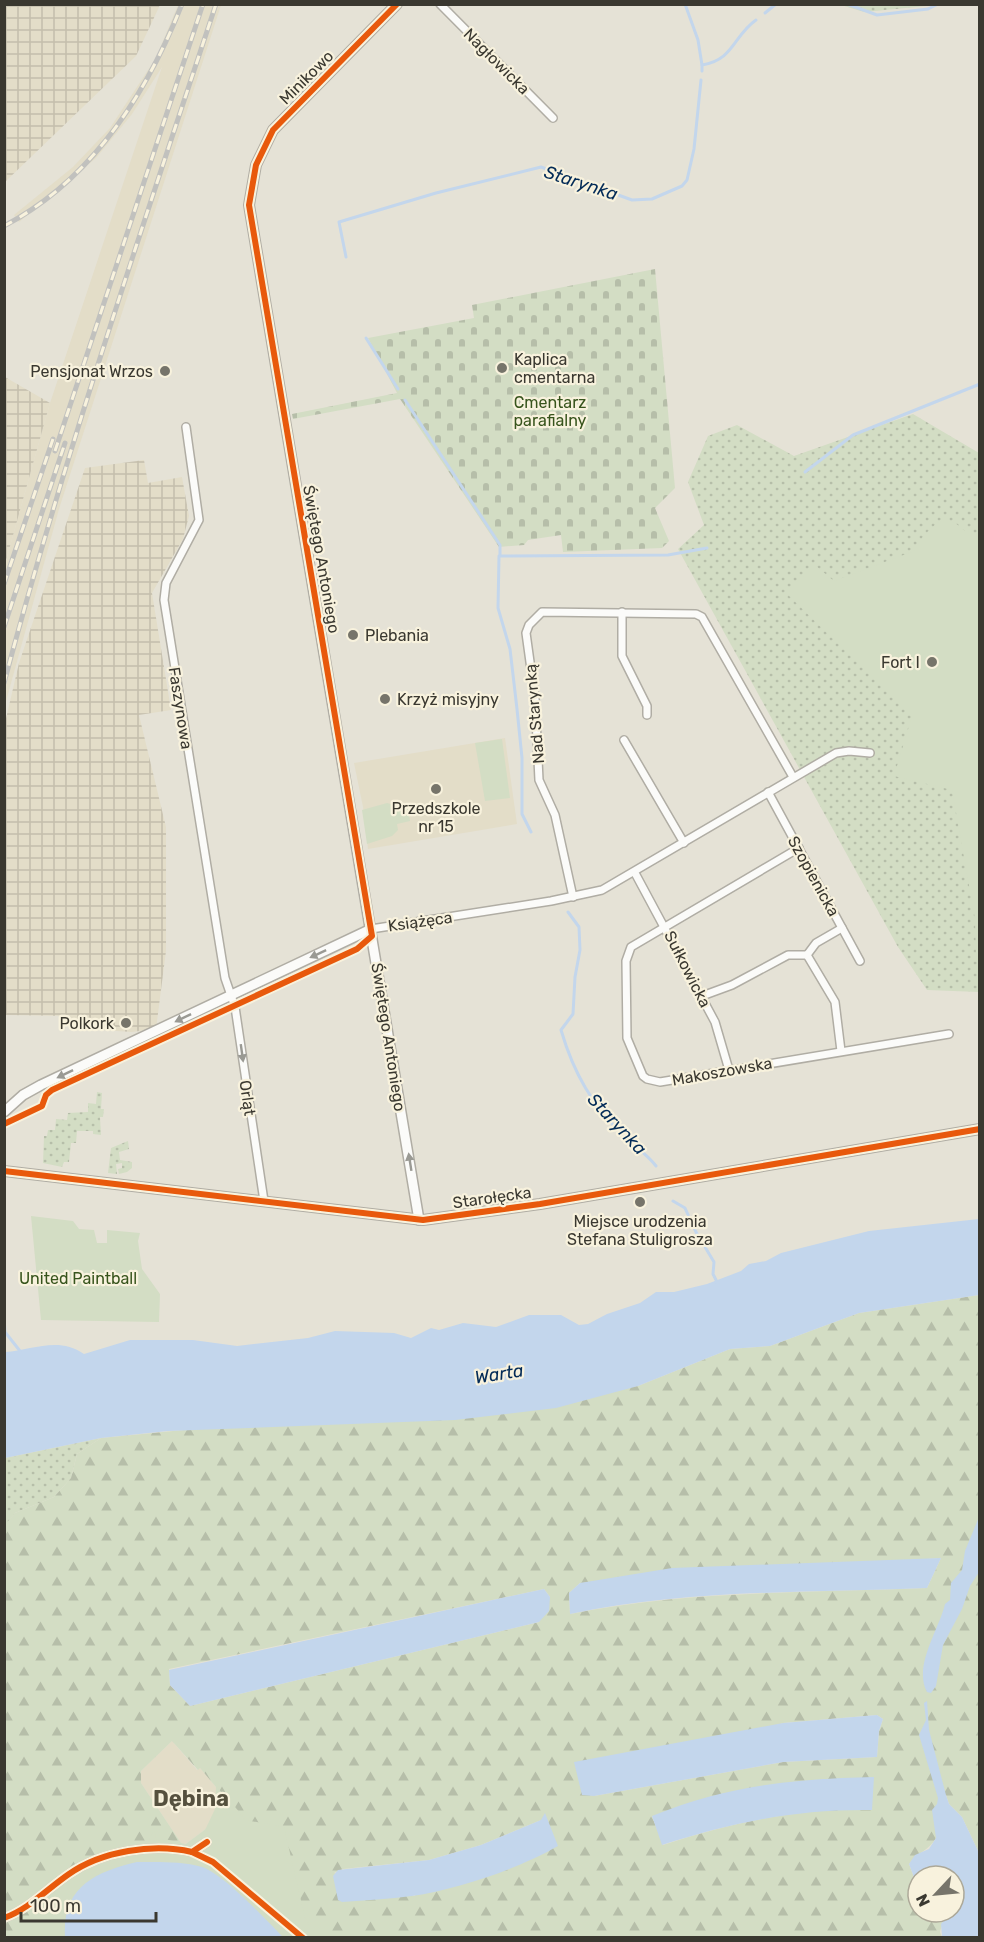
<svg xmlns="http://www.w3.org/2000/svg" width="984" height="1942" viewBox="0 0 984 1942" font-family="Rubik,sans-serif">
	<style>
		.built { fill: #e3ddc8 }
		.industrial { fill: url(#industrial-grid) }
		.grass { fill: url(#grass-dots) }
		.forest { fill: url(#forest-firs); fill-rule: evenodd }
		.cemetery { fill: url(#cemetery-stones) }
		.green { fill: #d3ddc4 }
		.water { fill: #c3d6ec }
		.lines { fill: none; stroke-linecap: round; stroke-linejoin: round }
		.stream { stroke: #c3d6ec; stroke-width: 3 }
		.minor-casing { stroke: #b0ada4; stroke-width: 10 }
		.tertiary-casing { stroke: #b0ada4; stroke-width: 12 }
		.minor { stroke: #fbfbf9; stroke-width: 7 }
		.tertiary { stroke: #fbfbf9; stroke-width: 9 }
		.rail-casing { stroke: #c1c1be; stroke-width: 5 }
		.rail { stroke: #f8f2dd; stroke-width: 3; stroke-dasharray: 9; stroke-linecap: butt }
		.cycleway-casing { stroke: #f8f2dd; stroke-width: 10 }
		.cycleway { stroke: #e8590c; stroke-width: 6 }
		.oneway { fill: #9a9a94 }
		.poi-dot { fill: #76746a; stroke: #f8f2dd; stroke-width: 2 }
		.labels { text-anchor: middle; stroke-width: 4.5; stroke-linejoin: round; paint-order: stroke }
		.street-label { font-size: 16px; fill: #3a3830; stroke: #f8f2dd }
		.poi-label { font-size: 16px; fill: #3a3830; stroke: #f8f2dd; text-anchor: start }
		.park-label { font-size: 16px; fill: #37541c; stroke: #f8f2dd }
		.water-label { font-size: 18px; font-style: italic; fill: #032b57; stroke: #f8f2dd }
		.district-label { font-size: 22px; font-weight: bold; fill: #55503e; stroke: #f8f2dd }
	</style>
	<defs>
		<pattern id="industrial-grid" width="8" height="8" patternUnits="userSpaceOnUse" patternTransform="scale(1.5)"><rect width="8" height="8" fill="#e3ddc8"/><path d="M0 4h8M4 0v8" fill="none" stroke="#c4beac"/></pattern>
		<pattern id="grass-dots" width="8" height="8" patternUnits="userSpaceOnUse" patternTransform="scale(1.5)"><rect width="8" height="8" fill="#d3ddc4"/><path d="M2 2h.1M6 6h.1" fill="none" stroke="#b6bea9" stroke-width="1.8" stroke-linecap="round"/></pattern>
		<pattern id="forest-firs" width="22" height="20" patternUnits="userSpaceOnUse" patternTransform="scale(1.5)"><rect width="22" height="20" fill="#d3ddc4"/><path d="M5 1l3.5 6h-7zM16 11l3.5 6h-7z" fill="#b6bea9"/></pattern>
		<pattern id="cemetery-stones" width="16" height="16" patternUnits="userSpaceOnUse" patternTransform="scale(1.5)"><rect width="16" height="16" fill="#d3ddc4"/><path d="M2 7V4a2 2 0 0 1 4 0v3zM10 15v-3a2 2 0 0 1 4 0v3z" fill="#b6bea9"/></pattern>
	</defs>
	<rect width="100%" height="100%" fill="#e5e2d6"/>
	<g class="built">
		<path d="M178,5H221L59,509L5,705V564L50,403L162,67L132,114L96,158L19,222L14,215L73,167L110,128L156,58Z"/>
		<path d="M505,738L517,824L368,849L363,807L354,763Z"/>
		<path d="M172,1741L197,1770L200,1768L226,1799L215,1822L183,1846L141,1783V1771Z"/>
	</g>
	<g class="industrial">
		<path d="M5,4L160,5L136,56L5,182Z"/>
		<path d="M5,377L50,403L5,564Z"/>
		<path d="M144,460L148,483L182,477L189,516L183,539L152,593L171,710L139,715L166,827V951L156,1029L132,1032L86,1029L68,1016L5,1015L4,727L19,663L85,468Z"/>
	</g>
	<g class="grass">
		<path d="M841,5H937L864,12Z"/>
		<path d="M913,414L979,453V992L927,990L898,947L678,549L704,525L688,482L708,436L737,425L794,456Z"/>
		<path d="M97,1092L102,1093L101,1109H104L103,1117H100L101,1135L93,1134V1131H77L76,1143H71L69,1162H64L62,1167L43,1163L44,1136H47L48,1130H55L56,1119L67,1120L68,1113L88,1112V1103L96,1104Z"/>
		<path d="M128,1141L129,1149L119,1152L120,1160L132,1162V1168L127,1172L119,1174L118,1169L122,1168V1163L116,1164L117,1174L108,1173L111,1148Z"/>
		<path d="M101,1438L77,1454L71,1478L54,1497L15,1513L5,1526V1458Z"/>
	</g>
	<path class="forest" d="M979,1295V1853L962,1817L949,1804L946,1795C929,1813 937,1818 936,1838C929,1851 917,1852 909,1864L918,1888V1912H943L945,1914L940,1932L942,1937H5L4,1526L15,1513L54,1497L71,1478L77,1454L101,1438L638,1386L730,1349L770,1346L859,1313ZM941,1558L927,1588C808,1593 687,1590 570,1614L569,1593L580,1583ZM544,1589L550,1597L539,1622L190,1706L170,1685L169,1669ZM877,1715L883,1719L879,1731L877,1757L783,1762L594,1796L783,1723ZM172,1741L198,1770L200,1768L226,1799L215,1822L183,1846L141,1783V1771ZM830,1810C772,1814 718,1827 663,1845L652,1816ZM541,1820L414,1896L334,1873L343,1869L429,1860L481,1845Z"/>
	<path class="cemetery" d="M655,269L675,488L655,508L669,541L662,548L563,552L561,535L528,540L524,545L499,547L400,399L293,419L292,414L397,393L368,338L474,318L472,305Z"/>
	<g class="green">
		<path d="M954,522L979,542V960L976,957L975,919L952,790L894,776L912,716L785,592L816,566L834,581L914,551L924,535L937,523Z"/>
		<path d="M502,739L510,798L485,801L475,743Z"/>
		<path d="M387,803L408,809L410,821L397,824L398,830L392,836L367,844L362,810Z"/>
		<path d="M31,1216L73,1221L79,1229L94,1230L97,1243H107V1230L140,1233L138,1241L142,1269L160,1294L159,1322L41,1320Z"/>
		<path d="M216,1786C226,1798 236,1806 245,1820L284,1827L305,1918L317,1937H33L30,1895L83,1860L147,1843L154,1831L157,1841L165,1839L197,1847L215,1809Z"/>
	</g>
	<g class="water">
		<path d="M979,1219V1295L859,1313L770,1346L730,1349L638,1386L556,1408L455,1420L168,1431L101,1438L5,1458V1352C32,1350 59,1336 84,1354L130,1340H193L237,1346L308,1338L335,1331L394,1333L411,1338L431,1328L439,1330L463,1323L496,1327L529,1315H561L579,1325L588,1324L607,1314L640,1303L656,1292H674L707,1284L741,1271L749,1264L766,1261L781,1253L869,1231Z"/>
		<path d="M979,1517V1572L970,1586L962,1609L943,1645L936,1686L931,1693L927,1692C913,1666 939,1630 945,1604L950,1600L951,1583L962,1570L965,1551Z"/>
		<path d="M941,1558L927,1588C808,1593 687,1589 570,1614L569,1593L580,1583L672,1568Z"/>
		<path d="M544,1589L550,1597L549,1611L539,1622L190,1706L170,1685L169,1670Z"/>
		<path d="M927,1701L929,1730L946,1795L949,1804L962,1817L979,1853V1937H942L941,1924L945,1919L943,1912H954V1876H918V1888L909,1864L915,1855L929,1849L936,1838L932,1810L937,1804L938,1798L919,1735L926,1720L924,1703Z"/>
		<path d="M877,1715L883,1719L879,1731L877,1757L783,1762L594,1796L582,1795L574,1762L783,1723Z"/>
		<path d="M874,1777L872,1810C796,1809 734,1822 662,1845L652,1816C728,1785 793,1779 874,1777Z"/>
		<path d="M545,1813L558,1846C518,1869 458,1889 412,1896C389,1899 366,1900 342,1902L338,1900L333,1876L338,1870L429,1860L481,1845L541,1820Z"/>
		<path d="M137,1862C159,1862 181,1861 202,1867C225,1875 265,1919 283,1937H65C62,1887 95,1872 137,1862Z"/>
	</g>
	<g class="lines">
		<g class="stream">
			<path d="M685,4L698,40L702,65"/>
			<path d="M847,4L877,15L928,9L938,4"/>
			<path d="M765,13L776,4"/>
			<path d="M702,71V65C734,60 733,36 756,20"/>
			<path d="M346,257L339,222L436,193L541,167L632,200L652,199L682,186L687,180L694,149L701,80"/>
			<path d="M366,338L398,389"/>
			<path d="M405,400L500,545V555"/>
			<path d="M805,472L853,435L980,384"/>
			<path d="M531,832L522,814V758L517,709L510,649L498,608L499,556L668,555L707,548"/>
			<path d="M568,912L579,927L580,950L575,977L573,1014L561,1030C574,1074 592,1105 625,1137C635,1147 647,1154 656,1166"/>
			<path d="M673,1201L685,1208L696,1232L714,1262L713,1274L718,1284"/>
			<path d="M4,1317L5,1332L20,1351"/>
		</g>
		<defs>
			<g id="minor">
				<path d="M440,4L553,118"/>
				<path d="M186,427L199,520L166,583L164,600L225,978L235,1007L264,1201"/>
				<path d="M622,612V656L647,706V715"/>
				<path d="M624,740L684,843"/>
				<path d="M768,792L860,961"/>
				<path d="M799,848L631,947L626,961L627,1038L643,1076L647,1079L660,1082L949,1034"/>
				<path d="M635,873L715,1022L729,1070"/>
				<path d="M573,897L555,815L539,780L535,698L526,633L529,625L542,612L696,614L702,617L793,777"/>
				<path d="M371,929L551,901L602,890L836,753L849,751L870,753"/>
				<path d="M807,955L835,1002L841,1051"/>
				<path d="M807,955L816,943L842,928"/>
				<path d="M702,996L732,985L788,955H807"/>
				<path d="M4,1918C29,1909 47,1889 69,1874C102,1851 153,1843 192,1852L207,1842"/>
			</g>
			<g id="tertiary">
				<path d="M397,4L273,130L256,165L249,205L419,1220"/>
				<path d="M4,1112L23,1095L41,1085L371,929"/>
				<path d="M4,1171L423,1220L540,1204L980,1129"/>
			</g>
		</defs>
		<use href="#minor" class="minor-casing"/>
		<use href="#tertiary" class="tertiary-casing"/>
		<use href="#minor" class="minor"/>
		<use href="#tertiary" class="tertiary"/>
		<defs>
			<g id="rail">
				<path d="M4,226C92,180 147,93 182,4"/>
				<path d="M55,451L203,4"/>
				<path d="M4,584L53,439"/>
				<path d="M4,627L65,443"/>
				<path d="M4,683C65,454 142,229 216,4"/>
			</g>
		</defs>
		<use href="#rail" class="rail-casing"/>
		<use href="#rail" class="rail"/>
		<defs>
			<g id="cycleway">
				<path d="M4,1124L42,1106L46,1095L52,1090L357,949L372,936L249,205L256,165L273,130L397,4"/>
				<path d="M4,1171L423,1220L540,1204L980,1129"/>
				<path d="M192,1852L213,1862L303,1938"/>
				<path d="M4,1918C29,1909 47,1889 69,1874C102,1851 153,1843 192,1852L207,1842"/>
			</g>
		</defs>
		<use href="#cycleway" class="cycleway-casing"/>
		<use href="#cycleway" class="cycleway"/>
	</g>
	<defs><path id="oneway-solid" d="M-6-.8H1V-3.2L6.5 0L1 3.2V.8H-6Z" transform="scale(1.5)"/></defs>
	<g class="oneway">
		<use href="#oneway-solid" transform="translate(318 954) rotate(155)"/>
		<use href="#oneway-solid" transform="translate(183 1018) rotate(154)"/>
		<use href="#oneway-solid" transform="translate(242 1053) rotate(82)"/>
		<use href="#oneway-solid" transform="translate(65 1074) rotate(154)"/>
		<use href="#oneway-solid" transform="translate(410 1162) rotate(-99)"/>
	</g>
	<g class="poi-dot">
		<circle cx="502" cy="368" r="6"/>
		<circle cx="165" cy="371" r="6"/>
		<circle cx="353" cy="635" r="6"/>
		<circle cx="932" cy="662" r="6"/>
		<circle cx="385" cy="699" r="6"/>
		<circle cx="436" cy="789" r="6"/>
		<circle cx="126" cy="1023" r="6"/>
		<circle cx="640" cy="1202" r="6"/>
	</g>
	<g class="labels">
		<g class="street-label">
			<text transform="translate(497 61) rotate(45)" y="6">Nagłowicka</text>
			<text transform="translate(306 77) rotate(-45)" y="6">Minikowo</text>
			<text transform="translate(322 559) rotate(80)" y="6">Świętego Antoniego</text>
			<text transform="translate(181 708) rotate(81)" y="6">Faszynowa</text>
			<text transform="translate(534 714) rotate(-95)" y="6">Nad Starynką</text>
			<text transform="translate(814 876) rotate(61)" y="6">Szopienicka</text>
			<text transform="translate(420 921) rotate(-8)" y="6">Książęca</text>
			<text transform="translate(688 969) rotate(63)" y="6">Sułkowicka</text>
			<text transform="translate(389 1037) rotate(81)" y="6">Świętego Antoniego</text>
			<text transform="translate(722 1071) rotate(-10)" y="6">Makoszowska</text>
			<text transform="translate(248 1098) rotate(82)" y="6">Orląt</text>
			<text transform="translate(492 1197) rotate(-8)" y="6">Starołęcka</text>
		</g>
		<g class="poi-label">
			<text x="514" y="365">Kaplica<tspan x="514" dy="18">cmentarna</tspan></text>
			<text x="153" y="377" text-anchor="end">Pensjonat Wrzos</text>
			<text x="365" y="641">Plebania</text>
			<text x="920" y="668" text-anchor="end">Fort I</text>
			<text x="397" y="705">Krzyż misyjny</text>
			<text x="436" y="814" text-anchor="middle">Przedszkole<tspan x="436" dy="18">nr 15</tspan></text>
			<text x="114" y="1029" text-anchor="end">Polkork</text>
			<text x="640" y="1227" text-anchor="middle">Miejsce urodzenia<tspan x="640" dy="18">Stefana Stuligrosza</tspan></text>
		</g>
		<g class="park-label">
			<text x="550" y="408">Cmentarz<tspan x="550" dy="18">parafialny</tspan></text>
			<text x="78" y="1284">United Paintball</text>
		</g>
		<g class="water-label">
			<text transform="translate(581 183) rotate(18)" y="6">Starynka</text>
			<text transform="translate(617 1124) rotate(47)" y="6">Starynka</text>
			<text transform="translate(499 1374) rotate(-9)" y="6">Warta</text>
		</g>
		<g class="district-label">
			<text x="191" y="1806">Dębina</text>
		</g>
	</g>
	<rect width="984" height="1942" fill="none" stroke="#3a3830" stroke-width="12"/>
	<g transform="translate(936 1894) rotate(244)"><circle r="28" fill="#f8f2dd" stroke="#aca898" stroke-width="1.5"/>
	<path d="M0-4.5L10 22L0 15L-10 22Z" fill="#76746a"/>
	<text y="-9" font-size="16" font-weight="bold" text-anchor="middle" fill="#3a3830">N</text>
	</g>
	<path d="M21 1912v9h135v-9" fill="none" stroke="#3a3830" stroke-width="3"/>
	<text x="30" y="1912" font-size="18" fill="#3a3830" stroke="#f8f2dd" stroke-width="4.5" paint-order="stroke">100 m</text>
</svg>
